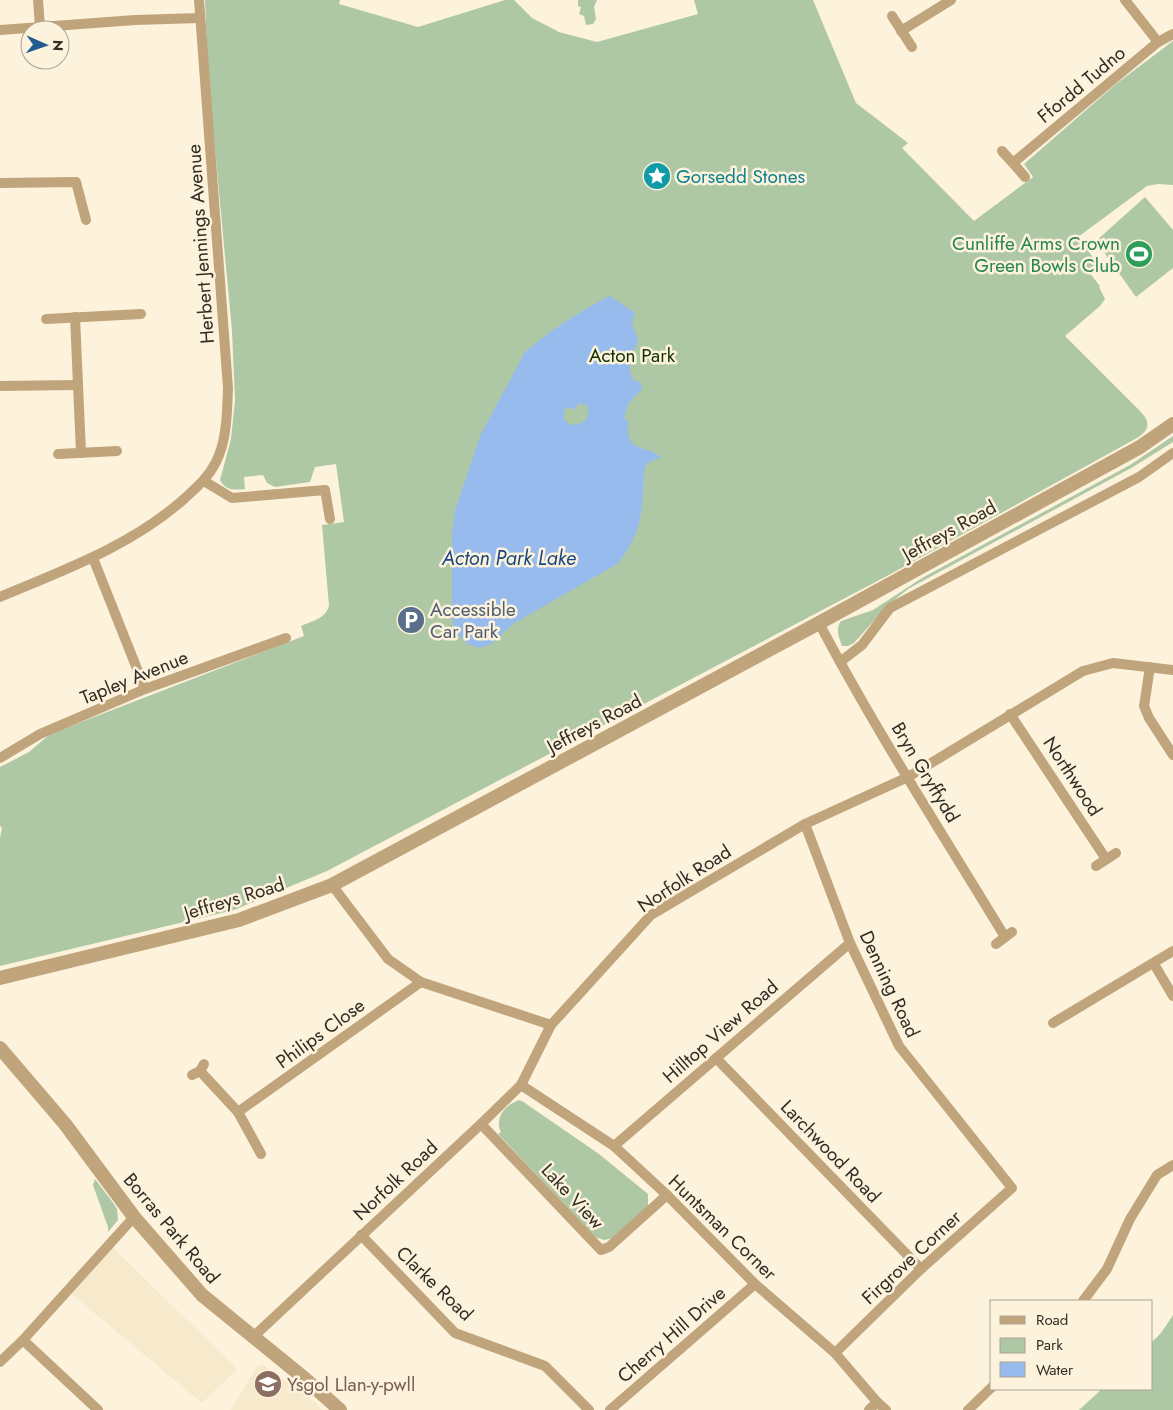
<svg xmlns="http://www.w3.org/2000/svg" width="1173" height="1410" viewBox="0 0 1173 1410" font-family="Jost,sans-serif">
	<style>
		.built { fill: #f7e9cb }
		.green { fill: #aec8a5 }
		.water { fill: #97bbec; fill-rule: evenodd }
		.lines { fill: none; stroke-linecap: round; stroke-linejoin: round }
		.minor { stroke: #c0a47c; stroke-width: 10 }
		.tertiary { stroke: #c0a47c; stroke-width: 14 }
		.labels { text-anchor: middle; stroke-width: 5; stroke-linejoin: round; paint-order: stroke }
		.street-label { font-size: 19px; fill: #312d25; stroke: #fdf2dc }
		.culture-label { font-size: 19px; fill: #0d838f; stroke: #fdf2dc; text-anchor: start }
		.leisure-label { font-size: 19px; fill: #27864d; stroke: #fdf2dc; text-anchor: end }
		.park-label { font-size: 19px; fill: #0f3200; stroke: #fdf2dc }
		.service-label { font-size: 19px; fill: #4e5e75; stroke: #fdf2dc; text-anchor: start }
		.education-label { font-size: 19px; fill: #785e54; stroke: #fdf2dc; text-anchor: start }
		.water-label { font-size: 20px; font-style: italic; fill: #184781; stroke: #fdf2dc }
	</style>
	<rect width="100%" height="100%" fill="#fdf2dc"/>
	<g class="built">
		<path d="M110,1245L237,1369L202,1403L67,1290Z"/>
		<path d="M262,1364L315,1402L323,1410H231L257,1366Z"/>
	</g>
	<g class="green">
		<path d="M205,0H340L339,4L418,27L505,0H514L532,18L559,32L597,42L698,14L694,0H813L856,103L908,143L902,148L974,221L1033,177L1024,164L1116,84L1173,41V185L1158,184L1147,186L1078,237L1097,263L1088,271L1100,286L1099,287L1105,299L1100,306L1065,336L1141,412C1151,423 1149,430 1137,438L887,576L327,871L234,910L0,966V838L2,828L0,826V767L29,752L50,734L304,636L301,626C312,621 325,619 329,606L322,525L344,522L336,464L315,467L310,482L275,487L267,483L263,475L244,477L245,489C234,490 226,491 220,480L231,439L235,400L232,331L208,74Z"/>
		<path d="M578,0H597L594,7L596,19L593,24L586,25L584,16L579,14L581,7L578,6Z"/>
		<path d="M1145,197L1173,230V268L1136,297L1096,241Z"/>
		<path d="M1173,436V442L1133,467L908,589L887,606L854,643L848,646H842C839,637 835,629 841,621L873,610L922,578L1130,465Z"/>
		<path d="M519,1100L522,1101L599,1154L648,1194V1206L614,1238L604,1240L595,1237L498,1134L501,1132C494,1118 505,1105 519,1100Z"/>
		<path d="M95,1179L114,1204L117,1209L118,1220L108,1232V1227L93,1185Z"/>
		<path d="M1173,1315V1410H1079L1102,1389H1152V1342L1161,1333Z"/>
	</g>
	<path class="water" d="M610,296L635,313C627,332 641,332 637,344C635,351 628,353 625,360L630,364V371L633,380L641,383L642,389L628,404L624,418L628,421C625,456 647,443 661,458C653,460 647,461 644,470C642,509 644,531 617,564L525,617L514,623L491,644L480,648L470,645L459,636L454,628L452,618V533L455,510L481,434L525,352C548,332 583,309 610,296ZM581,403L588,407C590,419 582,427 569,424L564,420V410L568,407L576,410L577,405Z"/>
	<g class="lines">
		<g class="minor">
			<path d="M38,0L40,27"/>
			<path d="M1125,0L1158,42"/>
			<path d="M892,16L912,47"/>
			<path d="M0,30L135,20L200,18"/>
			<path d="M901,31L951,0"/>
			<path d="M1002,151L1013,163"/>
			<path d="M1025,177L1013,163L1158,42L1173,34"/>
			<path d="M0,183L76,182L86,220"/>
			<path d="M75,317L81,453"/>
			<path d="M46,319L141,314"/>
			<path d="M0,386L78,385"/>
			<path d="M58,454L117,451"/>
			<path d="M204,481L232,498L325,490L330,519"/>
			<path d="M93,558L145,689"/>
			<path d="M0,597C64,570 131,546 184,499C196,488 208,478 216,462C227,440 227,413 228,388L199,0"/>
			<path d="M819,623C876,731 942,833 1005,937"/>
			<path d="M840,662L862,645L890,608L1139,477L1173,453"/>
			<path d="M1150,667L1144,706L1149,718L1173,755"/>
			<path d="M1010,714L1106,859"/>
			<path d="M0,758L40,734L145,689L286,638"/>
			<path d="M805,824L850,943L899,1046L1012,1188L921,1269L835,1353"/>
			<path d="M1096,866L1116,853"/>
			<path d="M332,885L388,959L421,982L551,1025"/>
			<path d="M996,944L1012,932"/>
			<path d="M1154,964L1173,996"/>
			<path d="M1053,1023L1173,951"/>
			<path d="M716,1058L921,1269"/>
			<path d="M200,1071L238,1112L261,1154"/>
			<path d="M192,1075L200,1071L204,1064"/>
			<path d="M521,1085L614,1146L667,1195L755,1284L835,1353L877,1402L886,1410"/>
			<path d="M238,1112L421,982"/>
			<path d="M481,1124L601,1250L609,1247L667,1195"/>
			<path d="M614,1146L850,943"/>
			<path d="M361,1235L455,1333L545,1366L589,1410"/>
			<path d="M1083,1301L1107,1269L1130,1219L1157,1175L1173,1165"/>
			<path d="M253,1337L481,1124L521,1085L551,1025L651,915L805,824L908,777L1083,671L1113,663L1173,670"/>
			<path d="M23,1340L98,1410"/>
			<path d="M0,1362L23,1340L134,1217"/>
			<path d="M610,1410L755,1284"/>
			<path d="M869,1410L877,1402"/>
			<path d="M968,1410L992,1387"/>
		</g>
		<g class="tertiary">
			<path d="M0,978L239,920L332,885L819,623L1140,447L1173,424"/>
			<path d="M0,1048L65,1124L134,1217L202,1295L304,1378L340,1410"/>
		</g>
	</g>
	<defs>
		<symbol id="sight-disc" viewBox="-11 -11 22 22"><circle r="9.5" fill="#0f9aa8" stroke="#fdf2dc"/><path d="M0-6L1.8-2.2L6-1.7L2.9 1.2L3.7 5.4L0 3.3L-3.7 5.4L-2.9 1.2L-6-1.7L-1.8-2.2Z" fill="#fff"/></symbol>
		<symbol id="stadium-disc" viewBox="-11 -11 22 22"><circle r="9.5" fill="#2e9e5b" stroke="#fdf2dc"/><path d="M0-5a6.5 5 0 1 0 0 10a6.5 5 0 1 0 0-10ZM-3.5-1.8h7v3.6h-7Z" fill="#fff"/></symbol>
		<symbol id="parking-disc" viewBox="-11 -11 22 22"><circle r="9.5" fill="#5c6f8a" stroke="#fdf2dc"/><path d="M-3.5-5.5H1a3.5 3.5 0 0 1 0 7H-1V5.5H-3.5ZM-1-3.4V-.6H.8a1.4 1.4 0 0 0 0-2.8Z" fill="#fff"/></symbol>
		<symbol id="school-disc" viewBox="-11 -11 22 22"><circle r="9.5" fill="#8d6e63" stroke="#fdf2dc"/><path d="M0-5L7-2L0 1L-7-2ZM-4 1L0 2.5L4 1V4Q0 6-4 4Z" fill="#fff"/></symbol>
	</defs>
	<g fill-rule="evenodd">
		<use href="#sight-disc" x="641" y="160" width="32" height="32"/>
		<use href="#stadium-disc" x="1123" y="238" width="32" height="32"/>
		<use href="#parking-disc" x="395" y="604" width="32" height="32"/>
		<use href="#school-disc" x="252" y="1368" width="32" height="32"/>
	</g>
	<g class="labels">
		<g class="street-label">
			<text transform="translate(1081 84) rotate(-40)" y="7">Ffordd Tudno</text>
			<text transform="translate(200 244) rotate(-94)" y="7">Herbert Jennings Avenue</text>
			<text transform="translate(949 530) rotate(-29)" y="7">Jeffreys Road</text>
			<text transform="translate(134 677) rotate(-22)" y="7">Tapley Avenue</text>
			<text transform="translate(594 723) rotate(-28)" y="7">Jeffreys Road</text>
			<text transform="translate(926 772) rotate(59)" y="7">Bryn Gryffydd</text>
			<text transform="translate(1073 776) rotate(57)" y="7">Northwood</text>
			<text transform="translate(684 878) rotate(-33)" y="7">Norfolk Road</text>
			<text transform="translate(234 898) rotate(-17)" y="7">Jeffreys Road</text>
			<text transform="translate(890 984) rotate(65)" y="7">Denning Road</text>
			<text transform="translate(720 1031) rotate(-41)" y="7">Hilltop View Road</text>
			<text transform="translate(320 1033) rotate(-36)" y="7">Philips Close</text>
			<text transform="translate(831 1151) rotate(46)" y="7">Larchwood Road</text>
			<text transform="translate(395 1180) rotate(-43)" y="7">Norfolk Road</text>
			<text transform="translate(573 1196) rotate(47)" y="7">Lake View</text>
			<text transform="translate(723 1227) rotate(44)" y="7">Huntsman Corner</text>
			<text transform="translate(172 1228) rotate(50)" y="7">Borras Park Road</text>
			<text transform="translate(911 1257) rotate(-43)" y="7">Firgrove Corner</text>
			<text transform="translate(435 1283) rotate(44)" y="7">Clarke Road</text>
			<text transform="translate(671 1334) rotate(-41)" y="7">Cherry Hill Drive</text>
		</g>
		<g class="culture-label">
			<text x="676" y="183">Gorsedd Stones</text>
		</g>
		<g class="leisure-label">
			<text x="1120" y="250">Cunliffe Arms Crown<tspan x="1120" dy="22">Green Bowls Club</tspan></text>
		</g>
		<g class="park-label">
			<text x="632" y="362">Acton Park</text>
		</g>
		<g class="service-label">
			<text x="430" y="616">Accessible<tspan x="430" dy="22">Car Park</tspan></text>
		</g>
		<g class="education-label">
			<text x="287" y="1391">Ysgol Llan-y-pwll</text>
		</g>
		<g class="water-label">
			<text x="509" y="565">Acton Park Lake</text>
		</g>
	</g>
	<rect x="990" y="1300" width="162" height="90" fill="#fdf2dc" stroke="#aba393"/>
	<rect x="1000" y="1316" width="25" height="8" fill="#c0a47c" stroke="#aba393"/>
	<text x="1036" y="1325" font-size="15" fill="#312d25">Road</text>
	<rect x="1000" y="1338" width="25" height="15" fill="#aec8a5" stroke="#aba393"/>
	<text x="1036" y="1350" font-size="15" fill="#312d25">Park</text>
	<rect x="1000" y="1362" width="25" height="15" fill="#97bbec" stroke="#aba393"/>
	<text x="1036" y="1375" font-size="15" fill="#312d25">Water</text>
	<g transform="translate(45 45) rotate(92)"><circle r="24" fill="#fdf2dc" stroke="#aba393"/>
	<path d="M0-4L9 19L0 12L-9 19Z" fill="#225b92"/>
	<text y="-8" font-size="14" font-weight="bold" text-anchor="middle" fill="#312d25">N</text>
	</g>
</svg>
